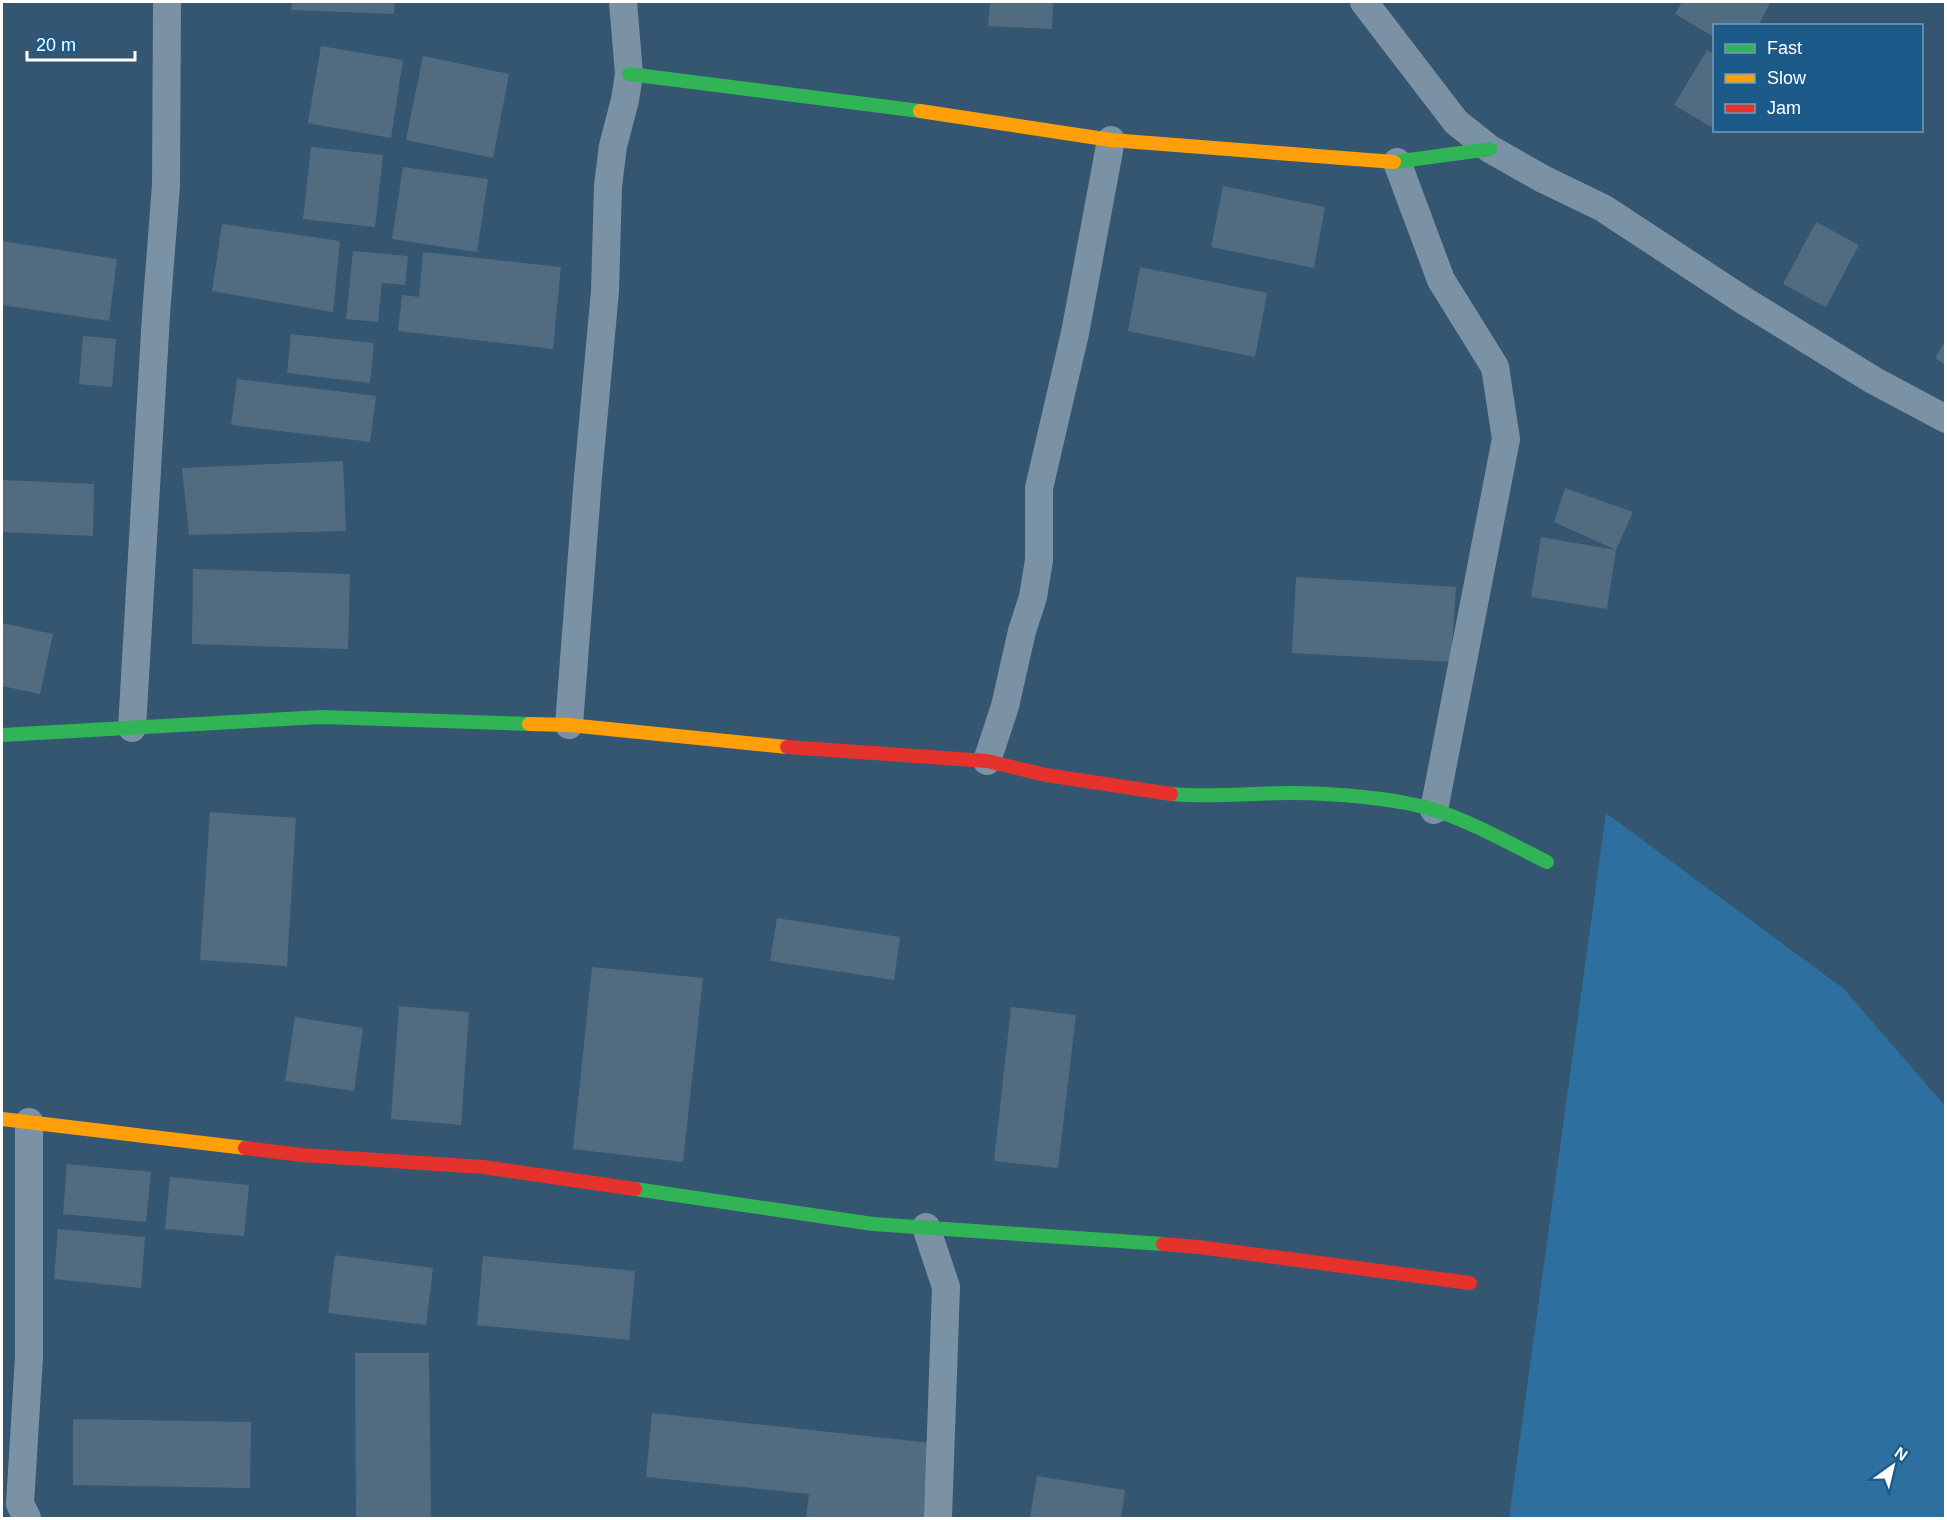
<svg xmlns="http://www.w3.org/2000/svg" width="1947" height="1520" viewBox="0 0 1947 1520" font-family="Arial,sans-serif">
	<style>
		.green { fill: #2d6f9e }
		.building { fill: #516c80 }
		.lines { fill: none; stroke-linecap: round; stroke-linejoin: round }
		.street { stroke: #7b92a5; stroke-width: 28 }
		.fast { stroke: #30b455; stroke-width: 14 }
		.slow { stroke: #ff9f0a; stroke-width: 14 }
		.jam { stroke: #e5322d; stroke-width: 14 }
	</style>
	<rect width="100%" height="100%" fill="#345670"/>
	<path class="green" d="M1606,813L1844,989L1945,1106V1518H1509Z"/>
	<g class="building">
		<path d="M292,2H395L394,14L291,10Z"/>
		<path d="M990,2H1053L1052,29L988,26Z"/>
		<path d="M1682,2H1771L1758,26H1714V37L1675,14Z"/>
		<path d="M321,46L403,60L391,138L308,123Z"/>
		<path d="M1707,50L1714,54L1713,128L1674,105Z"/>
		<path d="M423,56L509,74L493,158L406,140Z"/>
		<path d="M311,147L383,155L375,227L303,219Z"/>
		<path d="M403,167L488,179L477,252L392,239Z"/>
		<path d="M1223,186L1325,207L1314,268L1211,247Z"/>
		<path d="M1816,222L1859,245L1826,307L1783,284Z"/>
		<path d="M222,224L340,241L333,312L212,291Z"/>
		<path d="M2,241L117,259L109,321L2,305Z"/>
		<path d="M353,251L408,256L405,285L382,283L378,322L346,319Z"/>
		<path d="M423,252L561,267L553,349L398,331L402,295L419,297Z"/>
		<path d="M1140,267L1267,293L1255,357L1128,331Z"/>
		<path d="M291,334L374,343L370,383L287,373Z"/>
		<path d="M83,336L116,339L112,387L79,384Z"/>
		<path d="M1946,340V365L1935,358Z"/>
		<path d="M237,379L376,396L370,442L231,425Z"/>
		<path d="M343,461L346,531L189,535L182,468Z"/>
		<path d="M2,480L94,484L93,536L2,532Z"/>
		<path d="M1565,488L1633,512L1616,550L1607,609L1531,597L1541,537L1616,550L1554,522Z"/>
		<path d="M193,569L350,574L348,649L192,644Z"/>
		<path d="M1296,577L1456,587L1451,662L1292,653Z"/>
		<path d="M2,623L53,634L40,694L2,686Z"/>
		<path d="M210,812L296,818L287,966L200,960Z"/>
		<path d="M777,918L900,937L894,980L770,961Z"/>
		<path d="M592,967L703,978L683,1162L573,1149Z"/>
		<path d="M399,1006L469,1012L461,1125L391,1119Z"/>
		<path d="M1011,1007L1076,1015L1058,1168L994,1161Z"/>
		<path d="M295,1017L363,1028L354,1091L285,1081Z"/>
		<path d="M67,1164L151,1172L146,1222L63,1214Z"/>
		<path d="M170,1177L249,1185L244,1236L165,1229Z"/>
		<path d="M58,1229L145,1237L141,1288L54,1279Z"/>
		<path d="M335,1255L433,1268L426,1325L328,1313Z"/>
		<path d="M483,1256L635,1271L629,1340L477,1325Z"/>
		<path d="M355,1353H429L431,1518H356Z"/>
		<path d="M652,1413L941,1444L934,1518H806L809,1494L646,1477Z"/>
		<path d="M73,1419L251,1422L250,1488L73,1485Z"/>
		<path d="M1037,1476L1125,1490L1121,1518H1030Z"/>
	</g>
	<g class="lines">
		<g class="street">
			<path d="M1364,2L1456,122L1490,149L1543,179L1603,208L1743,300L1873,380L1946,419"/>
			<path d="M1397,162L1441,280L1495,367L1506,439L1434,810"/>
			<path d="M569,725L588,477L605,291L608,186L613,146L625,100L629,74L623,2"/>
			<path d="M132,728L156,315L166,185L167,2"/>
			<path d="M987,761L1005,706L1022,631L1033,597L1039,560V488L1075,333L1111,140"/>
			<path d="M926,1227L946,1287L938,1518"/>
			<path d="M27,1518L20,1504L29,1357V1122"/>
		</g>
		<g class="fast">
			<path d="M629,74L920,111"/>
			<path d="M1394,162L1490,149"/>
			<path d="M2,735L321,717L529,724"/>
			<path d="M1171,794C1211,798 1250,793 1290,793C1332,793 1396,798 1435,810C1474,823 1511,844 1547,862"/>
			<path d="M635,1189L873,1224L1163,1244"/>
		</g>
		<g class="slow">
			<path d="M920,111L1111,140L1394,162"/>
			<path d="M529,724L569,725L787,747"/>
			<path d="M2,1119L245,1148"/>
		</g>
		<g class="jam">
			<path d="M787,747L987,761L1046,775L1171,794"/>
			<path d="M245,1148L302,1155L483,1167L635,1189"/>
			<path d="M1163,1244L1199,1247L1470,1283"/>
		</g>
	</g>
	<rect width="1947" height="1520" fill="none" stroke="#ffffff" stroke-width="6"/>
	<rect x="1713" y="24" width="210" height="108" fill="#1c5a89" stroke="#779cb8" stroke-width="1.5"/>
	<rect x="1725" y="44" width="30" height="9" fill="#30b455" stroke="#779cb8" stroke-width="1.5"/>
	<text x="1767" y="54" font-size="18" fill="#ffffff">Fast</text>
	<rect x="1725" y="74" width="30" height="9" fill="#ff9f0a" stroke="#779cb8" stroke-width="1.5"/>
	<text x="1767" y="84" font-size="18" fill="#ffffff">Slow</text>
	<rect x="1725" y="104" width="30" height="9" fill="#e5322d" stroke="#779cb8" stroke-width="1.5"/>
	<text x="1767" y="114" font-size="18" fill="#ffffff">Jam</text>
	<g transform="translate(1893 1466) rotate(34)" stroke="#1c5a89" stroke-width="4.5" paint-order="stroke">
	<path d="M0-4.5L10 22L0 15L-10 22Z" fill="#ffffff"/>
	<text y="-9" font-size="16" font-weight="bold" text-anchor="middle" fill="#ffffff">N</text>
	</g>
	<path d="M27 51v9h108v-9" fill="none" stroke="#ffffff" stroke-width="3"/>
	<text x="36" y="51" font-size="18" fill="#ffffff" stroke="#1c5a89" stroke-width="4.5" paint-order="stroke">20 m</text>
</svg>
